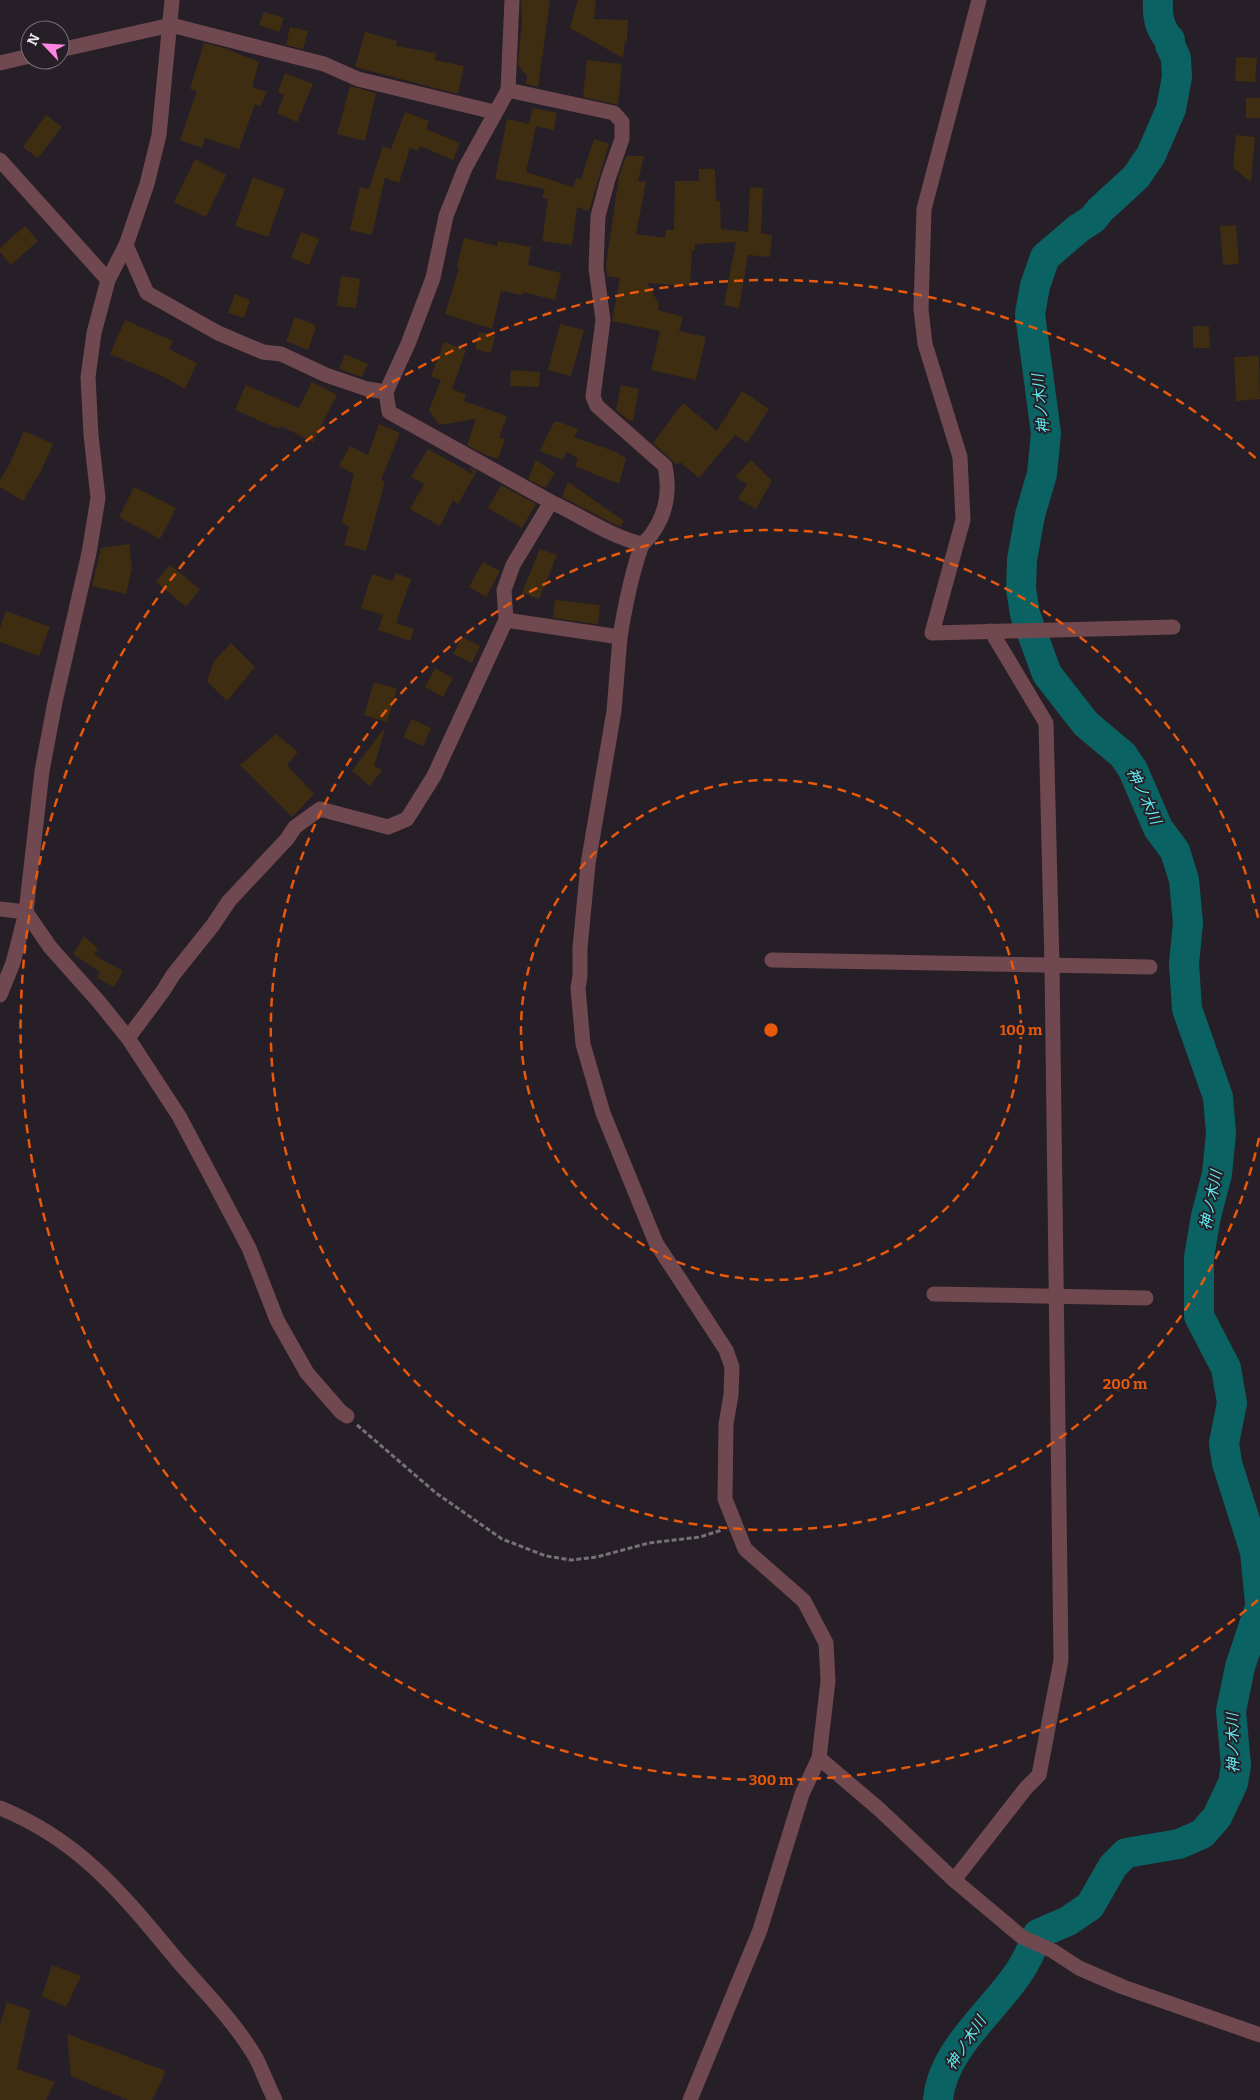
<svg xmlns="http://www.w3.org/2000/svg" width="1260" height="2100" viewBox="0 0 1260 2100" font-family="Bitter,'Noto Sans JP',serif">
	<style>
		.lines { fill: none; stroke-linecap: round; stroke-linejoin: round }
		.river { stroke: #0b6263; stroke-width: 30 }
		.building { fill: #3f2d12 }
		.path { stroke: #767077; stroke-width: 3; stroke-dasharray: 5 2.5; stroke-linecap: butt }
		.minor { stroke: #70484f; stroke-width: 15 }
		.tertiary { stroke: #70484f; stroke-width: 15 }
		.ring { fill: none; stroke: #e8590c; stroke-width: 2.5; stroke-dasharray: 9 6 }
		.labels { text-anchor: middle; stroke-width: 4; stroke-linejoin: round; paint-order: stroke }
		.water-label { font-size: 15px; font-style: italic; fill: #5dedf0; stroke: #261f27 }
		.centre { fill: #e8590c; stroke: #261f27; stroke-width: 2.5 }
		.ring-label { font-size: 15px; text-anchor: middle; font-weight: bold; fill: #e8590c; stroke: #261f27; stroke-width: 4; stroke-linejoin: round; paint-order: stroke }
	</style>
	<rect width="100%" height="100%" fill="#261f27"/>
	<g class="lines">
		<g class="river">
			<path d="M1158,0C1157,16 1159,28 1170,40V45L1176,58L1177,77L1171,109L1151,155L1136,177L1100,210L1093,219L1079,228L1045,257L1035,286L1030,314L1046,433L1042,474L1030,515L1022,560L1021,589L1025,614L1047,674L1086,724L1123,755L1133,770L1158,828L1175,851L1184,880L1188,923L1184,964L1187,1009L1218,1097L1221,1133L1217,1174L1206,1216L1199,1257V1316L1226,1368L1232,1403L1224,1443L1227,1463L1255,1552L1260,1602"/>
			<path d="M938,2100C942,2051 991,2013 1017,1975C1026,1963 1032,1949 1038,1934L1068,1921L1090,1906L1113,1866L1126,1853L1179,1844L1202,1834L1217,1817L1233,1783L1236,1765L1231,1711L1240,1667L1260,1607"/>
		</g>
	</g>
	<g class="building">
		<path d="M521,0H550L538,87L526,84L527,76L518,65L522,20Z"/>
		<path d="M578,0H596L594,19L628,20L627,41H625L623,58L570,28Z"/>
		<path d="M264,12L284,18L279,32L259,25Z"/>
		<path d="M290,27L308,31L303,49L286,45Z"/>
		<path d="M365,32L397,41L396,46L436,53L435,60L464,66L458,94L355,67Z"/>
		<path d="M204,43L224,48L259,62L252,87L267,92L260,106L255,104L239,149L205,138L202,148L180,140L197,91L190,89Z"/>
		<path d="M1236,57L1257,58L1255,82L1235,81Z"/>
		<path d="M587,60L622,64L618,105L583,97Z"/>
		<path d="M285,73L313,84L297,122L277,113L284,95L278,92Z"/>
		<path d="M350,86L376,93L365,141L337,134Z"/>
		<rect x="1246" y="98" width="14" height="20"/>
		<path d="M533,108L557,113L554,130L536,126L526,172L573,187L577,178L581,179L594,139L609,144L589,211L577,207L572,245L542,241L548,199L542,197L545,189L495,179L507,119L529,124Z"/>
		<path d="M405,112L429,121L426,129L460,143L453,160L420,146L418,151L410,148L399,183L385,178L372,235L350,230L360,187L369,189L383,146L391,149Z"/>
		<path d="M46,115L62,127L38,158L23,147Z"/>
		<path d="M1236,135L1255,137L1251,182L1233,168Z"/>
		<path d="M626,156H644L638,181L646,182L636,234L665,238L666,230H674L675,181H699V169H715L716,201H720L721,229L748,232L750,187L763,188L761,233L772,235L770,257L748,255L739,308L724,305L736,242L695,244V250H692L690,286L647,283L659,304L658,310L683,317L679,331L706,337L696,380L651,370L660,331L612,321L620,278L607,276L606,265L619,176Z"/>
		<path d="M195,159L226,175L206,217L174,202Z"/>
		<path d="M253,177L285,189L268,237L235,226Z"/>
		<path d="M1236,225L1239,264L1223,265L1220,226Z"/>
		<path d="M25,226L38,241L11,265L0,252V248Z"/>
		<path d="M301,232L319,239L309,265L291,258Z"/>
		<path d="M464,238L497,246L498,241L531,247L528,265L561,273L555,300L523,292L522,295L501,291L492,329L445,314L459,268L457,267Z"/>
		<path d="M341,276L360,279L356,308L337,306Z"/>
		<path d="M235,294L250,300L244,318L228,313Z"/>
		<path d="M295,317L315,325V330L308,350L286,341Z"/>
		<path d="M125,320L173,341L169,349L197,363L185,389L164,377L110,354Z"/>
		<path d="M560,324L584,330L571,376L548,370Z"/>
		<path d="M1193,326H1209L1210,348H1193Z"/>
		<path d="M479,332L495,336L491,353L475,349Z"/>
		<path d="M444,342L466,350L452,389L466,395L464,401L507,416L499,438L505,439L498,459L486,455L467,445L476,419L439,425L429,410L441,380L431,376Z"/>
		<path d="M345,354L368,364L362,377L339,369Z"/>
		<path d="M1259,356L1260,399L1236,401L1234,357Z"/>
		<path d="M511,370L540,372L539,387L510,386Z"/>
		<path d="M312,382L337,395L313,442L281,426L279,429L235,410L246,385L299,408Z"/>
		<path d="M621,385L639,389L633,421L628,420L616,410Z"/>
		<path d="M742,391L769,409L747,443L735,435L699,478L680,462L677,465L653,443L683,403L717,431Z"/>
		<path d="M554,422H559L578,429L574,437L619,453V455L626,458L619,484L575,466L578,458L567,452L562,460L540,451Z"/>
		<path d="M379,424L400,433L381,480L385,481L366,551L344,545L349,527L342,522L354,474L339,466L350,446L368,455Z"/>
		<path d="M24,431L53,444L42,469L23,501L0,487V480L10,463Z"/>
		<path d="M428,449L474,475L469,467L477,471L458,504L453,500L440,526L410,509L424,484L411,477Z"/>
		<path d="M536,460L555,473L545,488L528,479Z"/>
		<path d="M751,460L772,481L756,509L738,499L747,484L735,477Z"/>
		<path d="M568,482L624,521L620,527L562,497Z"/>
		<path d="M501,485L536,504L522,528L488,508Z"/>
		<path d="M134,487L176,508L160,539L119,517Z"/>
		<path d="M129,544L132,568L126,594L92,586L101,548Z"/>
		<path d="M540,549L557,555L539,599L522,593Z"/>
		<path d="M483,562L500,571L486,597L469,587Z"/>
		<path d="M170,565L200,589L186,607L156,582Z"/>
		<path d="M396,573L411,579L396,623L414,629L410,641L378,630L383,615L361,608L372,574L393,581Z"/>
		<path d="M555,600L600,605L598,624L553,618Z"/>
		<path d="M6,611L50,627L39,656L0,642V628Z"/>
		<path d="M462,637L480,646L472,663L453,654Z"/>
		<path d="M231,643L255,667L227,701L207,681L214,661Z"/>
		<path d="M435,668L453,678L443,697L425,687Z"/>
		<path d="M374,682L397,689L387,722L364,715Z"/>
		<path d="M412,719L431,728L423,746L403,737Z"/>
		<path d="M383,730H385L374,766L382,770L370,786L352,771Z"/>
		<path d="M276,734L298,752L287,765L314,794L292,817L240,765Z"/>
		<path d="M84,936L98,949L94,955L123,971L114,987L97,978L100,972L73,954Z"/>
		<path d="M52,1965L81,1976L66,2007L42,1996Z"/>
		<path d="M7,2002L30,2010L17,2069L55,2082L46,2100H0V2024Z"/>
		<path d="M67,2034L166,2071L152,2100H128L71,2076Z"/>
	</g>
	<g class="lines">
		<path class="path" d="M357,1425L436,1493L502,1539L546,1556L571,1560L597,1557L649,1543L700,1537L722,1530"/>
		<g class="minor">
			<path d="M979,0L924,209L921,309L925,344L960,457L963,520L932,633L1173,627"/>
			<path d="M60,50L171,25L324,64L358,79L494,112"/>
			<path d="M0,63L30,56"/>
			<path d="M508,90L614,113L622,122V139L608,179L598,216L596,268L603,320L593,397L597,406L665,466C670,490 667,512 653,532C650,538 644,541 641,547C631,576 625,606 620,637"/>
			<path d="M0,160L108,280"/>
			<path d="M126,245L147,293L218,333L263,352L281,354L326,375L367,389L386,392"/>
			<path d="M551,502C582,516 609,536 642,544"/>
			<path d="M506,620L620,637L614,711L588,864L580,948V976L578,988L583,1044L603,1113L656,1243L726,1350L732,1367L731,1395L726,1424L725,1499L745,1549L804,1601L826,1643L828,1681L819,1758L802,1794L760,1930L690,2100"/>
			<path d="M0,909L26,912L50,947L99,1002L128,1038L179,1116L249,1248L277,1320L307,1373L341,1412L347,1416"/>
			<path d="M772,960L1150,967"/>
			<path d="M128,1038L163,991L173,975L213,925L229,901L287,839L295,827L320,809L388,827L407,819L434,776L506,620L504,590L513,565L551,502L389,412L386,392L408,344L433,278L446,216L465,168L508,90L512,0"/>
			<path d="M934,1294L1146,1298"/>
			<path d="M819,1758L879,1809L954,1880L1022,1937L1053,1951L1079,1968L1123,1987L1260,2035"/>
			<path d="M954,1880L1026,1788L1039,1775L1061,1660L1052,965L1046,723L991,631"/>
		</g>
		<g class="tertiary">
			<path d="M0,995L13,963L26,912L42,771L55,702L89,553L98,498L91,435L88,377L94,333L108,280L126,245L147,184L159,135L172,0"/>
			<path d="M0,1808C81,1841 123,1895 177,1960C204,1991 235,2022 256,2058C263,2072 268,2086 275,2100"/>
		</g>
	</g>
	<g class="ring">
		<circle cx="771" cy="1030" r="250"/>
		<path d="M1259 1138A500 500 0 1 1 1259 922"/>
		<path d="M1258 1600A750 750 0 1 1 1258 460"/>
	</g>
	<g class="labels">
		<g class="water-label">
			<text transform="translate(1041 404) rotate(-96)" y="5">神ノ木川</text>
			<text transform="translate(1144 796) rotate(65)" y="5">神ノ木川</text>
			<text transform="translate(1211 1200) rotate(-79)" y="5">神ノ木川</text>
			<text transform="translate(1233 1743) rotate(-91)" y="5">神ノ木川</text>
			<text transform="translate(966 2043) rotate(-57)" y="5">神ノ木川</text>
		</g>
	</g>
	<circle cx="771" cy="1030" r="8" class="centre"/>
	<g class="ring-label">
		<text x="1021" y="1035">100 m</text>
		<text x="1125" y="1389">200 m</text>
		<text x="771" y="1785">300 m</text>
	</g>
	<g transform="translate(45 45) rotate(295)"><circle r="24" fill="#261f27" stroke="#767077"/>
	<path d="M0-4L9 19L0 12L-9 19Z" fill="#ff85df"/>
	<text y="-8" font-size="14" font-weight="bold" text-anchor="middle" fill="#eee9ef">N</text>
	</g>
</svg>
